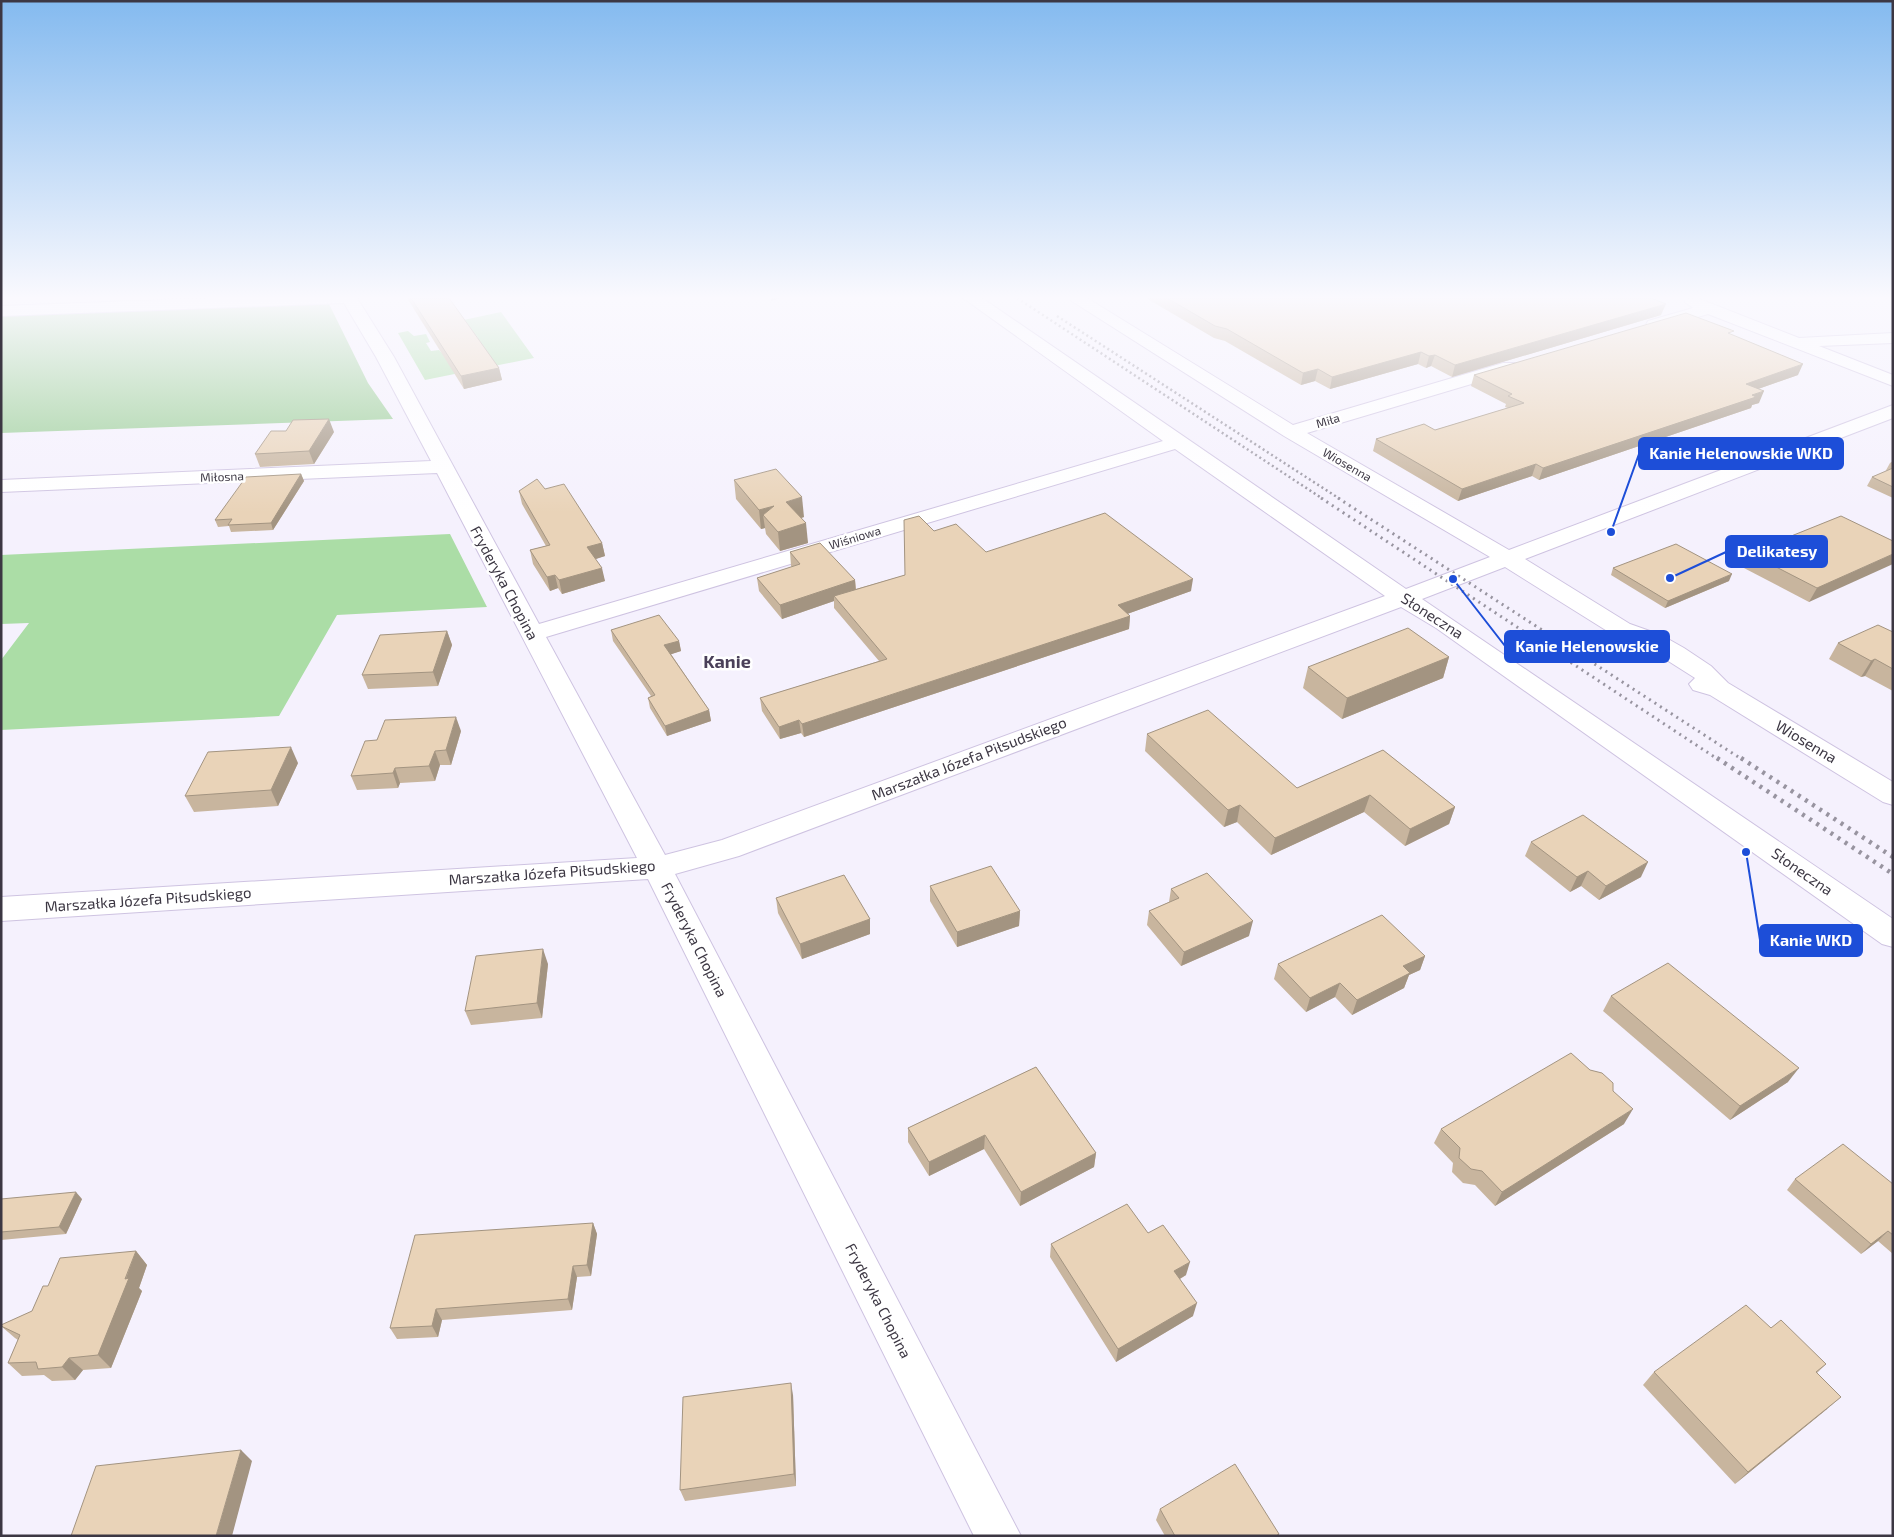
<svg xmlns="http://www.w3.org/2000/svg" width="1894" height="1537" viewBox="0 0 1894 1537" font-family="'Exo 2',sans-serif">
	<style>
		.green { fill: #abdda6 }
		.forest { fill: #99cd95 }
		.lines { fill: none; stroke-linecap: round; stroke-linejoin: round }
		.minor-casing { stroke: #cec3e1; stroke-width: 2 }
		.minor { fill: #fff; fill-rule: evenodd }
		.rail-far2 { stroke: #9894a0; stroke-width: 2.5; stroke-dasharray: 2 3; stroke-linecap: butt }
		.rail-far1 { stroke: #9894a0; stroke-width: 3; stroke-dasharray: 2 4.5; stroke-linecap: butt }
		.rail { stroke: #9894a0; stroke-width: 4.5; stroke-dasharray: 3 5.5; stroke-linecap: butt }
		.wall { fill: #c8b59e }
		.shaded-wall { fill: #a39481 }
		.building { fill: #e9d3b8; stroke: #a39481 }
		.labels { text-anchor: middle; stroke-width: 5; stroke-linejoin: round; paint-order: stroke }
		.far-street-label { font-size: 12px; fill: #3c3743; stroke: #fff }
		.street-label { font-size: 15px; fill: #3c3743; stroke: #fff }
		.quarter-label { font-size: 18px; font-weight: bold; fill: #4a4059; stroke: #fff }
		.leader { fill: none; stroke: #1d4ed8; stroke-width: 2 }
		.callout-dot { fill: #1d4ed8; stroke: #fff; stroke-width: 2 }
		.callout { fill: #1d4ed8; stroke: #1d4ed8; stroke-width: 2 }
		.callout-label { font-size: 16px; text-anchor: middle; font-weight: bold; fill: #fff }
	</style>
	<rect width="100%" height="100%" fill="#f5f1fd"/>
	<g class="green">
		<path d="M501,312L534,358L425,380L398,333L408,331L414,336L426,334L430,342L426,343L431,351L439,350L442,353L478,338L476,335H470L459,321Z"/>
		<path d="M450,534L487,607L337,615L279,716L1,730V660L29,623L1,624V555Z"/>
	</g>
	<path class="forest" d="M329,304L368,383L393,419L1,433V312Z"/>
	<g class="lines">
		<defs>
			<g id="minor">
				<path d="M214,298H357L394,357L539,624L1163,441L963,298H982L1406,589L1490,557L1284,436L1067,298H1087L1293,425L1503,363H1515L1518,367L1515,371L1307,433L1509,550L1893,405V418L1525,559L1630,624L1661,635L1684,648L1711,666L1728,683L1893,782V805L1883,802L1710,695L1693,690L1689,684L1695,678L1643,645L1612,634L1505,567L1422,599L1893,919V947L1882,944L1436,628L1401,607L739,856L675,874L1021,1536H974L648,879L1,921V897L637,858L437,473L1,492V480L431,461L376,357L344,303L1,316V306ZM1175,449L1385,596L722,840L665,855L546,637Z"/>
				<path d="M1697,298L1799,338L1893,333V343L1819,346L1893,375V386L1708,314L1654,330L1648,329L1646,325L1648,321L1693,308L1685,302L1687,299Z"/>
			</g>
		</defs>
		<use href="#minor" class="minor-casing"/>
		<use href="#minor" class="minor"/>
		<g class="rail-far2">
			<path d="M1017,298L1323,499"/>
			<path d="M1057,316L1340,499"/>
		</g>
		<g class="rail-far1">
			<path d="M1321,498L1719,760"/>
			<path d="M1338,498L1743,760"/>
		</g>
		<g class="rail">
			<path d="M1717,758L1893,874"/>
			<path d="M1741,758L1893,857"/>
		</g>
	</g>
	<g class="wall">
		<path d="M407,298H449L499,368L502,380L464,389Z"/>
		<path d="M1146,298H1651L1661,315L1452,377L1431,366L1426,368L1418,364L1330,389L1315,381L1301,385L1225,341L1214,338Z"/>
		<path d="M1732,335L1798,375L1758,389L1759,403L1752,405L1751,408L1539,480L1532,476L1458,501L1373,451L1376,439L1435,430L1508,408L1505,407L1506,404L1471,386L1474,375Z"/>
		<path d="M334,432L314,464L260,467L255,454Z"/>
		<path d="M1893,461V498L1867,486L1872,477L1885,472L1890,463Z"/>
		<path d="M301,474L304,481L273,530L231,532L229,526L218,527L215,520Z"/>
		<path d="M734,480L804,517L801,518L808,543L780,551L766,534L765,528L761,529L736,499Z"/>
		<path d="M545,489L602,543L605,556L595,559L605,581L562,594L558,588L550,591L533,564L530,550L546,546L522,504L519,491Z"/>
		<path d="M934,531L986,552L1191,591L1127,614L1130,616L1129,629L804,737L801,733L780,739L762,711L760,698L879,661L834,608V601L782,619L759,591L757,578L792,567L791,566L790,552L855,580L856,589L905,575Z"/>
		<path d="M1893,541L1809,602L1742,567L1749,553Z"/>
		<path d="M1613,568L1729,581L1665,608L1611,575Z"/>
		<path d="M611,630L679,641L681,651L671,654L709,710L711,721L667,736L650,708L648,698L651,696L613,641Z"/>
		<path d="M447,631L452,645L438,686L368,689L362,675Z"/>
		<path d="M1893,632V691L1865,676L1861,677L1829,659L1838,643Z"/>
		<path d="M1449,657L1443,678L1342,719L1303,688L1308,667Z"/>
		<path d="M461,731L451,765H440L435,781L400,783L398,788L357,790L351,776Z"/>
		<path d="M1147,734L1297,788L1383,750L1455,807L1449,824L1405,846L1364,812L1271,855L1237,822L1224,827L1145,751Z"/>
		<path d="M298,763L278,806L194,812L185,796Z"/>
		<path d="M1531,842L1641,877L1599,900L1581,886L1570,892L1525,856Z"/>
		<path d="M930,886L1020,911L1019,926L957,947L930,901Z"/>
		<path d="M1171,889L1249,936L1181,966L1147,925L1149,911L1169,902Z"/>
		<path d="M776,898L870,919V934L802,959L778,913Z"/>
		<path d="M1425,956L1420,970L1409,975L1404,988L1352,1015L1335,997L1306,1012L1274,979L1278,964Z"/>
		<path d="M548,964L542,1018L471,1025L465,1011Z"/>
		<path d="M1611,996L1788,1082L1730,1120L1603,1011Z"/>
		<path d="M1036,1067L1096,1153L1094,1167L1020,1206L984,1149L929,1176L908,1142V1128Z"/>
		<path d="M1613,1091L1624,1124L1495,1206L1475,1185L1463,1183L1452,1172L1453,1163L1434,1143L1441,1129Z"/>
		<path d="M1795,1179L1893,1184V1254L1878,1241L1861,1254L1787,1190Z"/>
		<path d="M1,1199H82L66,1234L1,1240Z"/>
		<path d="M593,1223L597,1234L591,1276L577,1277L572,1310L442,1320L438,1337L397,1339L390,1328Z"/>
		<path d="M1148,1233L1186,1275L1180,1279L1193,1316L1116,1362L1050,1257L1051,1244Z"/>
		<path d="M136,1251L147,1265L139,1288L142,1291L111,1368L83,1370L75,1380L52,1381L44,1375L22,1376L8,1363L18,1340L15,1338L1,1326L32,1311L48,1286Z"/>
		<path d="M1771,1328L1826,1364L1817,1373L1827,1409L1735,1484L1643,1385L1654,1372Z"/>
		<path d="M793,1395L796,1486L685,1501L680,1490Z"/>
		<path d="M1160,1509L1279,1534L1278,1536H1165L1156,1520Z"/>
	</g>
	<g class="shaded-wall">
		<path d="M771,298H782L771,301Z"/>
		<path d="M1666,304L1661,315L1452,377L1455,365Z"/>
		<path d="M1421,352L1418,364L1330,389L1332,377Z"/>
		<path d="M1435,355L1431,366L1426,368L1429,356Z"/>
		<path d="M1803,364L1798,375L1741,395L1746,384Z"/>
		<path d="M499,368L502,380L464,389L461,376Z"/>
		<path d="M1318,369L1315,381L1301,385L1303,373Z"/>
		<path d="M1764,391L1759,403L1752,405L1751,408L1539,480L1543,468Z"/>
		<path d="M329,419L334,432L314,464L309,451Z"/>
		<path d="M1536,464L1532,476L1458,501L1462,489Z"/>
		<path d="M301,474L304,481L273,530L271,523Z"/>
		<path d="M802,497L804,517L788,522L786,502Z"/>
		<path d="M774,506L763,515L765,528L761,529L759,510Z"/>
		<path d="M806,523L808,543L780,551L778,532Z"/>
		<path d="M602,543L605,556L590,561L587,547Z"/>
		<path d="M1893,554V564L1809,602L1817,588Z"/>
		<path d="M602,568L605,581L562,594L559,580Z"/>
		<path d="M1732,574L1729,581L1665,608L1668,601Z"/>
		<path d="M555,575L558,588L550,591L547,577Z"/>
		<path d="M1193,579L1191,591L1116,618L1118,605Z"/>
		<path d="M855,580L856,594L834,596V601L782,619L780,605Z"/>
		<path d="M1130,616L1129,629L804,737L802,724Z"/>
		<path d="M447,631L452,645L438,686L433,672Z"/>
		<path d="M679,641L681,651L666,656L664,645Z"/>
		<path d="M1449,657L1443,678L1342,719L1347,698Z"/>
		<path d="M1875,659L1865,676L1861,677L1871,661Z"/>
		<path d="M709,710L711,721L667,736L665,726Z"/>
		<path d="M456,717L461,731L451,765L446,750Z"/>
		<path d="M799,720L801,733L780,739L779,727Z"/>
		<path d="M291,747L298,763L278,806L271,790Z"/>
		<path d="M435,751L440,765L435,781L429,766Z"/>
		<path d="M395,768L400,783L398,788L393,773Z"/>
		<path d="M1370,795L1364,812L1271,855L1275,838Z"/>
		<path d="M1240,805L1237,822L1224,827L1228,810Z"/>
		<path d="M1455,807L1449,824L1405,846L1410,829Z"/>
		<path d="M1648,862L1641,877L1599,900L1606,886Z"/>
		<path d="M1588,871L1581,886L1570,892L1577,877Z"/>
		<path d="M1020,911L1019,926L957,947V932Z"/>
		<path d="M870,919V934L802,959L800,944Z"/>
		<path d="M1253,921L1249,936L1181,966L1184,952Z"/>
		<path d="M543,949L548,964L542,1018L537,1003Z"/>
		<path d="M1425,956L1420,970L1409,975L1404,988L1352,1015L1357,1000L1403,966Z"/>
		<path d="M1340,983L1335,997L1306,1012L1310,998Z"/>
		<path d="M1799,1068L1788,1082L1730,1120L1740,1106Z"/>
		<path d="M1633,1109L1624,1124L1495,1206L1502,1192Z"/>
		<path d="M985,1135L984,1149L929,1176V1162Z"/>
		<path d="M1096,1153L1094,1167L1020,1206L1021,1192Z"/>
		<path d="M76,1192L82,1199L66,1234L59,1227Z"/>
		<path d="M593,1223L597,1234L591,1276L587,1265Z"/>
		<path d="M1888,1231L1878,1241L1861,1254L1871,1244Z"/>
		<path d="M136,1251L147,1265L139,1288L142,1291L111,1368L98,1355Z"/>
		<path d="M1190,1262L1186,1275L1171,1284L1174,1271Z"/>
		<path d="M573,1266L577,1277L572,1310L568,1299Z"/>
		<path d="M1197,1303L1193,1316L1116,1362L1118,1349Z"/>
		<path d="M436,1309L442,1320L438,1337L432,1326Z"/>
		<path d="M69,1358L83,1370L75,1380L62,1367Z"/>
		<path d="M791,1383L793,1395L796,1486L794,1474Z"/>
		<path d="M1841,1397L1827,1409L1735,1484L1748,1472Z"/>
		<path d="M241,1450L252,1461L232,1536H216Z"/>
	</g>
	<g class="building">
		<path d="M411,298H449L499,368L461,376Z"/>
		<path d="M1167,298H1651L1666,304L1455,365L1435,355L1429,356L1421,352L1332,377L1318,369L1303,373L1227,329L1215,326Z"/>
		<path d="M1686,313L1734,331L1728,333L1803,364L1746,384L1764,391L1752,395L1756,397L1543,468L1536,464L1462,489L1376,439L1424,424L1435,430L1524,403L1508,396L1512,394L1474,375Z"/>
		<path d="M329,419L309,451L255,454L271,431H286L293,420Z"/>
		<path d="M1893,468V487L1872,477Z"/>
		<path d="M776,469L802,497L786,502L806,523L778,532L763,515L774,506L759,510L734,480Z"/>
		<path d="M301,474L271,523L228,525L232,519L215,520L246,477Z"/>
		<path d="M537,479L545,489L564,484L602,543L587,547L602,568L559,580L555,575L547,577L530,550L550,545L519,491Z"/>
		<path d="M1105,513L1193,579L1118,605L1130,616L802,724L799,720L779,727L760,698L887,659L834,596L905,575L904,520L919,516L934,531L956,524L986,552Z"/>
		<path d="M1841,516L1893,541V554L1817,588L1749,553Z"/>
		<path d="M820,543L855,580L780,605L757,578L800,564L790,552Z"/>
		<path d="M1676,544L1732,574L1668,601L1613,568Z"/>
		<path d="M659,615L679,641L664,645L709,710L665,726L648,698L655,695L611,630Z"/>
		<path d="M1878,625L1893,632V669L1875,659L1871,661L1838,643Z"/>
		<path d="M1408,628L1449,657L1347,698L1308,667Z"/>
		<path d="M447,631L433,672L362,675L380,635Z"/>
		<path d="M1208,710L1297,788L1383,750L1455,807L1410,829L1370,795L1275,838L1240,805L1228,810L1147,734Z"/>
		<path d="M456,717L446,750L435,751L429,766L395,768L393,773L351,776L365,741L377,740L385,720Z"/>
		<path d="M291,747L271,790L185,796L208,752Z"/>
		<path d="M1583,815L1648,862L1606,886L1588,871L1577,877L1531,842Z"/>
		<path d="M991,866L1020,911L957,932L930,886Z"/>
		<path d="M1207,873L1253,921L1184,952L1149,911L1179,898L1171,889Z"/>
		<path d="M844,875L870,919L800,944L776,898Z"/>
		<path d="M1382,915L1425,956L1403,966L1410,973L1357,1000L1340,983L1310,998L1278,964Z"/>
		<path d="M543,949L537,1003L465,1011L476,956Z"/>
		<path d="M1668,963L1799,1068L1740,1106L1611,996Z"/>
		<path d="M1571,1053L1590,1070L1602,1073L1613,1083V1091L1633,1109L1502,1192L1482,1171L1471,1169L1459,1158L1460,1148L1441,1129Z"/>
		<path d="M1036,1067L1096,1153L1021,1192L985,1135L929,1162L908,1128Z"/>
		<path d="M1843,1144L1893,1184V1235L1888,1231L1871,1244L1795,1179Z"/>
		<path d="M76,1192L59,1227L1,1232V1199Z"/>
		<path d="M1127,1204L1148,1233L1163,1225L1190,1262L1174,1271L1197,1303L1118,1349L1051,1244Z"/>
		<path d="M593,1223L587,1265L573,1266L568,1299L436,1309L432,1326L390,1328L415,1235Z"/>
		<path d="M136,1251L125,1279L129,1278L98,1355L69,1358L62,1367L38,1369L36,1362L8,1363L20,1335L1,1326V1325L32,1311L43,1286H48L60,1258Z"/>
		<path d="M1746,1305L1771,1328L1781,1320L1826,1364L1816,1372L1841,1397L1748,1472L1654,1372Z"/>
		<path d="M791,1383L794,1474L680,1490L683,1397Z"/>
		<path d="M241,1450L216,1536H71L96,1466Z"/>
		<path d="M1235,1464L1279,1534L1276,1536H1175L1160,1509Z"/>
	</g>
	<linearGradient id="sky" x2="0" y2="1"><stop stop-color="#84baef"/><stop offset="0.58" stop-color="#faf9fe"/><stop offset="1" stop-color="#faf9fe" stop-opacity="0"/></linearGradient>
	<rect width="1894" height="513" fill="url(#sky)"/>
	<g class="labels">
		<g class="far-street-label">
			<text transform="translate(1328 421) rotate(-16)" y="4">Miła</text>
			<text transform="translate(1347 465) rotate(30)" y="4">Wiosenna</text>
			<text transform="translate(222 477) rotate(-2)" y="4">Miłosna</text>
			<text transform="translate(855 538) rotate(-17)" y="4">Wiśniowa</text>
		</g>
		<g class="street-label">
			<text transform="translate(504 583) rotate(62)" y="5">Fryderyka Chopina</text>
			<text transform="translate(1432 616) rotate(33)" y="5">Słoneczna</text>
			<text transform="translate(1806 742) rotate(31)" y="5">Wiosenna</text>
			<text transform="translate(969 759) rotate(-21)" y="5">Marszałka Józefa Piłsudskiego</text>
			<text transform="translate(1802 872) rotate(35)" y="5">Słoneczna</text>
			<text transform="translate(552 873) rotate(-4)" y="5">Marszałka Józefa Piłsudskiego</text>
			<text transform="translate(148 900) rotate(-4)" y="5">Marszałka Józefa Piłsudskiego</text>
			<text transform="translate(694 940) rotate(63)" y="5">Fryderyka Chopina</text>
			<text transform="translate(878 1301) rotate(63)" y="5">Fryderyka Chopina</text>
		</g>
		<g class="quarter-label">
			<text x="727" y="668">Kanie</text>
		</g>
	</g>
	<path class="leader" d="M1611 532L1639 454M1670 578L1726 552M1453 579L1505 646M1746 852L1760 940"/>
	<g class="callout-dot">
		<circle cx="1611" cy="532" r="5"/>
		<circle cx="1670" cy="578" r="5"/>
		<circle cx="1453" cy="579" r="5"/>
		<circle cx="1746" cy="852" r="5"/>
	</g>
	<g class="callout">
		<rect x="1639" y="438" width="204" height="31" rx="5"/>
		<rect x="1726" y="536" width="101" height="31" rx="5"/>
		<rect x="1505" y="631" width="164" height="31" rx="5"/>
		<rect x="1760" y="925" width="102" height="31" rx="5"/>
	</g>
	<g class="callout-label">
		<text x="1741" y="459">Kanie Helenowskie WKD</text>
		<text x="1777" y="557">Delikatesy</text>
		<text x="1587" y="652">Kanie Helenowskie</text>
		<text x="1811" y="946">Kanie WKD</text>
	</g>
	<rect width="1894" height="1537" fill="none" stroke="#3c3743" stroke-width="5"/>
</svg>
